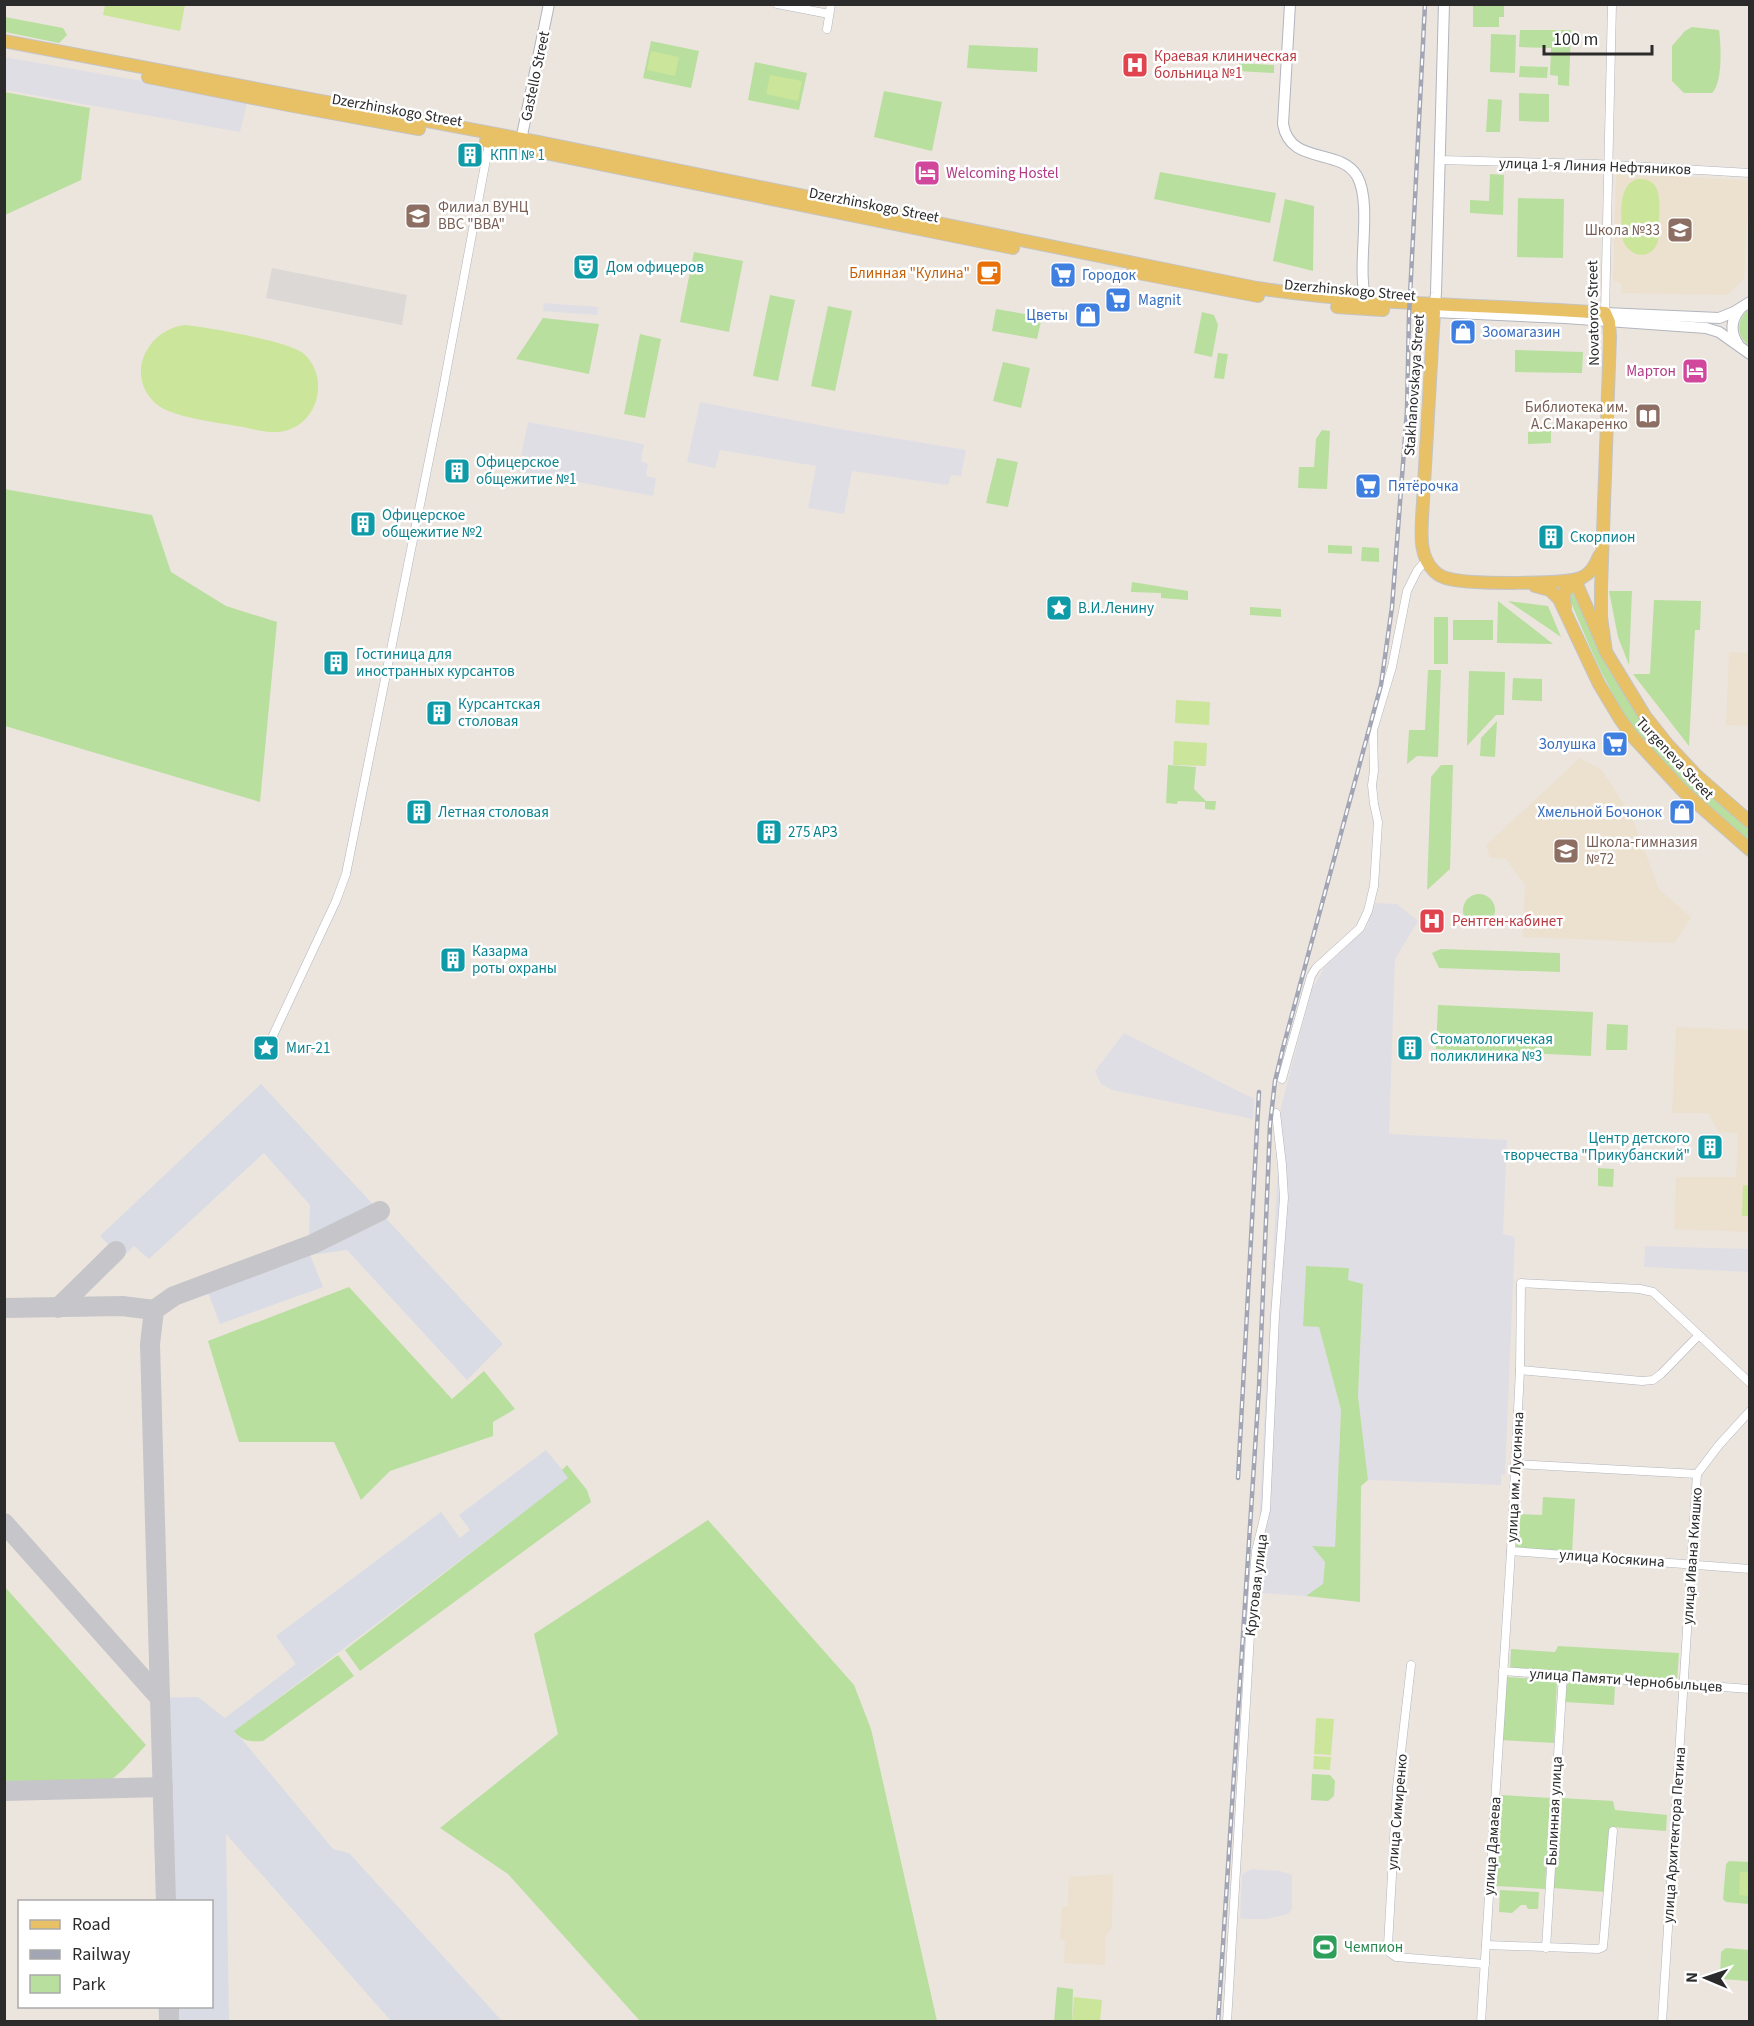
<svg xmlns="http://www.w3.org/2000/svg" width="1754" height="2026" viewBox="0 0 1754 2026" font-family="'Source Sans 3',sans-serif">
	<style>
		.industrial { fill: #e0dee5 }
		.education { fill: #ece1cf }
		.airport { fill: #d9dce5 }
		.green { fill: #b8df9e }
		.pitch { fill: #cbe59a }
		.plaza { fill: #dcd8d5 }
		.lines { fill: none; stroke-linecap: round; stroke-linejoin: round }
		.taxiway { stroke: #c6c5c9; stroke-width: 20 }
		.minor-casing { stroke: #b1b5be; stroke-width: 9 }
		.tertiary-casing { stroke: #b1b5be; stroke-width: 12 }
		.secondary-casing { stroke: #b1b5be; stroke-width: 12 }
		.primary-casing { stroke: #c4c4c4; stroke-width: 14 }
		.minor { stroke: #fff; stroke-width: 8 }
		.tertiary { stroke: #fff; stroke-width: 10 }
		.secondary { stroke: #fff; stroke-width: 10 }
		.primary { stroke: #e8c167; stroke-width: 12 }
		.rail-casing { stroke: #a1a5b4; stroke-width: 4.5 }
		.rail { stroke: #fff; stroke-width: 2; stroke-dasharray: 7; stroke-linecap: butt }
		.labels { text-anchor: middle; stroke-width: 5; stroke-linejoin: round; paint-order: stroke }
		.health-label { font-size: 15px; fill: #be3a42; stroke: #fff; text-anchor: start }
		.street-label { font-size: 15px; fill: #2b2b2b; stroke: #fff }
		.culture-label { font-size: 15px; fill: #0d838f; stroke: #fff; text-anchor: start }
		.hotel-label { font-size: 15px; fill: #b23c85; stroke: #fff; text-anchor: start }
		.education-label { font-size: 15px; fill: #785e54; stroke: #fff; text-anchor: start }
		.food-label { font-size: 15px; fill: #c56008; stroke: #fff; text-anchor: end }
		.shop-label { font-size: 15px; fill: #366cbe; stroke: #fff; text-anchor: start }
		.leisure-label { font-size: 15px; fill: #27864d; stroke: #fff; text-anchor: start }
	</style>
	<rect width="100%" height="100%" fill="#ece5de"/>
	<g class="industrial">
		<path d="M4,57L142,81L247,103L240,132L5,90Z"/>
		<path d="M544,303L598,307L597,315L543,311Z"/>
		<path d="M700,402L834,428L966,450L961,476L951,475L948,485L852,471L844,514L808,508L816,466L720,450L715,468L687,462Z"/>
		<path d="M528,422L644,444L641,461L648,464L646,476L656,478L653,496L518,471Z"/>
		<path d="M1375,903L1397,904L1418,921L1395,959L1389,1134L1507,1140L1503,1234L1515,1237L1505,1475H1501V1485L1368,1480L1358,1396L1363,1284L1347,1280L1348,1268L1306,1266L1303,1325L1319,1327L1341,1410L1335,1547L1313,1546L1325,1562L1323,1585L1306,1596L1260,1593L1262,1547L1258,1542L1281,1107L1312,989L1324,968L1367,927Z"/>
		<path d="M1124,1033L1254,1099L1253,1119L1112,1090L1101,1084L1095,1071Z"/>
		<path d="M1645,1246L1749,1249V1272L1644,1267Z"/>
		<path d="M1252,1869L1280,1871L1292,1875V1909L1288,1914L1267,1919H1242L1240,1917L1242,1874Z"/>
	</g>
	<g class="education">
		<path d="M1616,172L1749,181L1744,279L1727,295L1621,293V283L1613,281Z"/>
		<path d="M1729,652L1749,653V726L1726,725Z"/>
		<path d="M1580,758L1602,770L1632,817L1659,889L1691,917L1675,943L1523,937L1525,885L1506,859L1490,858L1486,845Z"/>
		<path d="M1676,1027L1749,1030V1232L1674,1229L1676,1177H1736L1738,1133L1719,1132L1708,1113H1672Z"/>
		<path d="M1113,1874L1112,1928L1106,1936L1105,1965L1064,1963L1065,1940L1060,1939L1062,1913V1907H1068L1069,1877Z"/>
	</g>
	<g class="airport">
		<path d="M261,1084L503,1344L467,1380L347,1250L310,1255L323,1287L220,1324L202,1277L309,1237L310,1205L264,1153L149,1259L134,1246L122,1258L100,1236Z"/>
		<path d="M546,1450L569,1478L235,1731L333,1849L349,1853L502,2021H391L226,1834L229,2021H159L158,2007L212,2006V1902L156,1901L151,1698L198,1697L225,1718L296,1664L276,1636L441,1512L460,1538L470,1530L459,1515Z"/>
	</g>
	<g class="green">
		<path d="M1473,5H1504V17H1499V27H1473Z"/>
		<path d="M5,17L63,28L67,35L59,43L5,32Z"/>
		<path d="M1692,27L1719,30C1721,45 1723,82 1712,93H1684L1672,81V46L1685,31Z"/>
		<path d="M1520,30H1571L1569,86L1558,85V76L1550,75L1551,48L1519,47Z"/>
		<path d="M1491,34L1516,35L1515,73L1490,72Z"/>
		<path d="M651,41L699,51L691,88L643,78Z"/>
		<path d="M969,45L1038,48L1037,72L967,68Z"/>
		<path d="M755,62L807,73L799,110L748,100Z"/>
		<path d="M1239,63L1274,65V73L1238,71Z"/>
		<path d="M1520,66L1548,67L1547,78L1519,77Z"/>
		<path d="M884,91L942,102L932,151L874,137Z"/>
		<path d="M5,92L90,108L81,180L5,215Z"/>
		<path d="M1519,93L1549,94V122L1519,121Z"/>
		<path d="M1488,99L1502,100L1500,132H1486Z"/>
		<path d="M1160,172L1276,193L1270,223L1154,199Z"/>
		<path d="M1490,174L1504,175L1503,215L1470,213V200L1489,201Z"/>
		<path d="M1518,198L1564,199L1563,258L1517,257Z"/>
		<path d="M1285,199L1314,206L1313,271L1273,261Z"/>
		<path d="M694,252L743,261L729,332L680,322Z"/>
		<path d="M770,295L795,300L778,381L753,376Z"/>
		<path d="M828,306L852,311L835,391L811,386Z"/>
		<path d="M996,309L1042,317L1037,339L992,331Z"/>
		<path d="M1749,309V346C1736,336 1736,320 1749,309Z"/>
		<path d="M1202,312L1214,315L1218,325L1212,357L1194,353Z"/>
		<path d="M543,318L599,324L589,374L516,359Z"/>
		<path d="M640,334L661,339L645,418L624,414Z"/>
		<path d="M1515,350L1583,352L1582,373L1515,372Z"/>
		<path d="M1218,353L1228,354L1224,379L1214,378Z"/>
		<path d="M1003,362L1030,368L1021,408L993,401Z"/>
		<path d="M1322,430L1330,431L1327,489L1298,488L1299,467H1314L1316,439Z"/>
		<path d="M1551,431V443L1528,444V432Z"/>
		<path d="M997,458L1018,462L1008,507L986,503Z"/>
		<path d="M4,489L152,515L171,572L226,606L277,622L260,802L5,726Z"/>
		<path d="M1328,545L1352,546V554L1328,553Z"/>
		<path d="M1362,547L1379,548V562L1361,561Z"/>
		<path d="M1132,582L1188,591V600L1161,598V593L1131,592Z"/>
		<path d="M1572,588C1594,635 1614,684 1645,726C1674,766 1713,798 1749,830V844C1711,810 1666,773 1636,731C1606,689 1587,640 1567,593Z"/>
		<path d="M1609,591H1632L1629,665L1618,637Z"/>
		<path d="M1654,600L1701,601L1700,630H1695L1689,746L1633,674H1650Z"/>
		<path d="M1498,601L1553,644L1497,643Z"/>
		<path d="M1508,601L1548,606L1561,637Z"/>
		<path d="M1250,607L1281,609V617L1250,615Z"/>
		<rect x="1434" y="617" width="14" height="47"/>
		<rect x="1453" y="620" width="40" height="20"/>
		<path d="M1428,670H1441L1438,757L1417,756L1407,764L1409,730H1425Z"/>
		<path d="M1469,671L1505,672L1504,715H1496L1467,746Z"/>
		<path d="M1513,678L1542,679V701L1512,700Z"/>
		<path d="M1497,721L1495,757L1480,756L1481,738Z"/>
		<path d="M1168,765L1196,767L1194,789L1206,801H1216L1215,810L1205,809V802L1178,801L1177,804L1166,803Z"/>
		<path d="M1441,765H1453L1450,869L1427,890L1431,777Z"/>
		<circle cx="1479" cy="910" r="16"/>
		<path d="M1441,949L1560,953V972L1439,968L1432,953Z"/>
		<path d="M1438,1005L1593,1012L1591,1056L1436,1049Z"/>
		<path d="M1607,1024L1628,1025L1627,1050H1606Z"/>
		<path d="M1598,1168L1614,1169L1613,1187L1598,1186Z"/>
		<path d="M1306,1266L1349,1268L1348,1280L1363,1284L1358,1396L1368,1480L1361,1486L1360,1602L1306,1596L1323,1584L1325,1562L1312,1546L1335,1547L1341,1410L1319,1327L1303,1326Z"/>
		<path d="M349,1287L452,1399L484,1371L515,1409L493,1422V1436L390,1471L361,1500L334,1442H239L208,1341Z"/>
		<path d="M567,1465L587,1490L591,1502L360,1671L345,1650L568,1478L562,1470Z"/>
		<path d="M1543,1497L1575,1499L1572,1553L1516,1550L1518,1514L1542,1515Z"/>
		<path d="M708,1520L854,1685L871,1729L937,2021H640L508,1874L440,1828L558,1734L534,1634Z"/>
		<path d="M5,1587L146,1745L124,1769L111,1780L5,1783Z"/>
		<path d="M1558,1646L1679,1653L1677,1681L1510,1671L1511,1649L1555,1652Z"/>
		<path d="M338,1655L354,1676L263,1741C250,1742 242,1741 234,1731Z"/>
		<path d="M1506,1677L1557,1680L1554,1743L1502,1740Z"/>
		<path d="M1566,1682L1615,1685L1614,1705L1565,1702Z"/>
		<path d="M1312,1774L1330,1775L1335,1781L1334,1796L1328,1801L1311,1800Z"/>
		<path d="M1501,1795L1550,1798L1545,1889L1496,1886Z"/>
		<path d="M1560,1798L1613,1801L1615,1810L1667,1815L1666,1831L1611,1827L1606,1892L1553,1888Z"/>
		<path d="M1729,1861L1749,1862V1904L1726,1902L1723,1899L1726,1864Z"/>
		<path d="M1500,1890L1539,1892L1538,1909H1528L1526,1905H1521L1512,1913L1499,1912Z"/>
		<path d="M1726,1948L1749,1950V1981L1722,1979L1720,1977L1721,1952Z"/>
		<path d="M1057,1987L1073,1989L1072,2021L1054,2022Z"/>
	</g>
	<g class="pitch">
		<path d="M105,5V4L185,5L180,31L103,15Z"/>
		<path d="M651,51L679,57L675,76L647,70Z"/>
		<path d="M770,75L802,81L798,101L766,94Z"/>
		<path d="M1638,179C1664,178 1659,204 1659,222C1659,230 1660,239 1656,246C1646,263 1624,253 1622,236C1622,218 1616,185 1638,179Z"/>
		<path d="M184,325C206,327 288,341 303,353C329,375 320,420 288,430C273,435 257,430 243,427C221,423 176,418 159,406C124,380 144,331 184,325Z"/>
		<path d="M1176,700L1210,702L1209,725L1175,723Z"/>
		<path d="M1174,741L1207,743L1206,766L1173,765Z"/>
		<path d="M1743,1185L1749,1186V1216H1742Z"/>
		<path d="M1316,1718L1334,1719L1331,1755L1314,1754Z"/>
		<path d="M1314,1756L1331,1757L1330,1770L1313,1769Z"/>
		<path d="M1740,1872H1749V1896L1739,1895Z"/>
		<path d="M1074,1997L1102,2000L1100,2021H1072Z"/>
	</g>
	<path class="plaza" d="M272,268L407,295L402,325L266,298Z"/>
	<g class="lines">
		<g class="taxiway">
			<path d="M4,1308L122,1306L154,1310"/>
			<path d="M58,1308L116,1251"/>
			<path d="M4,1523L160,1698L166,1902"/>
			<path d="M160,1698L150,1344L154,1310L174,1296L313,1244L380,1211"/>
			<path d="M4,1791L163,1787"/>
			<path d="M169,2006V2022"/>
		</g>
		<defs>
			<g id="minor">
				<path d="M777,4L829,14"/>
				<path d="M827,29L831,4"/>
				<path d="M1440,160L1596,164L1750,173"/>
				<path d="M1605,313L1612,4"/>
				<path d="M268,1046L336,901L346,874L441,400L490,138"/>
				<path d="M1282,1079L1311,976L1316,968L1360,928L1368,911L1374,886L1378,822L1374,804L1372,785L1374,771L1373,730L1392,667L1407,591L1417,571L1426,560"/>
				<path d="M1520,1370L1642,1381L1653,1380L1661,1374L1699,1335"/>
				<path d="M1515,1464L1697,1474"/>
				<path d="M1511,1551L1750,1569"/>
				<path d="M1411,1665L1397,1787L1388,1945L1390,1953L1396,1957L1485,1964"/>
				<path d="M1503,1671L1750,1689"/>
				<path d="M1486,1945L1598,1949L1603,1947L1613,1831"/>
				<path d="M1546,1948L1563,1675"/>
				<path d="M1227,2022L1253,1584L1256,1551L1266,1510L1275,1316L1284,1198L1282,1165L1276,1113"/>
				<path d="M1481,2022L1511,1551L1520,1370L1521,1283L1640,1289L1653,1292L1750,1383"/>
				<path d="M1662,2022L1697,1474L1719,1445L1750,1411"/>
			</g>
			<g id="tertiary">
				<path d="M1290,4L1283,124C1290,166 1340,147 1357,176C1371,201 1360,253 1363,282C1363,288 1365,294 1365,300"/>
				<path d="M520,145L549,4"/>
				<path d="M1434,312L1436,293L1444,4"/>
			</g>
			<g id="secondary">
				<path d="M1434,312L1565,318L1706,328L1719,332L1750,354"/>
				<path d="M1605,313L1719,318L1734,312L1750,302"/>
				<path d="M1738,344C1730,332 1731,320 1740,309"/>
			</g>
			<g id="primary">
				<path d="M4,41L538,142L1257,288C1372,306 1489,304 1605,313L1609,322L1610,337L1601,588V617L1606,652"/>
				<path d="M148,77L288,105L419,129"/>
				<path d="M486,141L1013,248"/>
				<path d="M1133,272L1258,296"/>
				<path d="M1337,307L1383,310"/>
				<path d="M1418,311L1434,312L1422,519C1421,537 1420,557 1434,571C1438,575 1444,578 1450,579C1468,584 1568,585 1583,577C1591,573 1596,564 1599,556"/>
				<path d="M1535,586L1550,590L1559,599L1599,684L1620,719L1633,737L1683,791L1750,850"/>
				<path d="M1565,607C1564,598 1562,591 1570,586L1578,587L1606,652L1645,716L1668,745L1696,775L1750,822"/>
			</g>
		</defs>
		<use href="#minor" class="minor-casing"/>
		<use href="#tertiary" class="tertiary-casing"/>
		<use href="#secondary" class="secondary-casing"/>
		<use href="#primary" class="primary-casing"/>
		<use href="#minor" class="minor"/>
		<use href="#tertiary" class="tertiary"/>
		<use href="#secondary" class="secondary"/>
		<use href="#primary" class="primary"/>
		<defs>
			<g id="rail">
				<path d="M1238,1478L1259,1092"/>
				<path d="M1218,2022L1259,1387L1270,1125L1275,1081L1283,1048L1381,685L1392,607L1407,411L1409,315L1425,4"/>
			</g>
		</defs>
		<use href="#rail" class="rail-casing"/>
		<use href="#rail" class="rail"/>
	</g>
	<defs>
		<symbol id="hospital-square" viewBox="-11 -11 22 22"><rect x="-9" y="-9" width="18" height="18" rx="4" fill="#e0444e" stroke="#fff"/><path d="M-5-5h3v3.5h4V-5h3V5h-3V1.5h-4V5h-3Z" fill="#fff"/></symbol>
		<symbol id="building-square" viewBox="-11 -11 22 22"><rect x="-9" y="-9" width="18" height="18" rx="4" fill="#0f9aa8" stroke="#fff"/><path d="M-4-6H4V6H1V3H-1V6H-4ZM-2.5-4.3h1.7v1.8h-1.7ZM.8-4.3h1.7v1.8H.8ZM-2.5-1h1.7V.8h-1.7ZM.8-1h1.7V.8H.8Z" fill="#fff"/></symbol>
		<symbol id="hotel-square" viewBox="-11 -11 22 22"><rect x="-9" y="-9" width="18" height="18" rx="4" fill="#d1479c" stroke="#fff"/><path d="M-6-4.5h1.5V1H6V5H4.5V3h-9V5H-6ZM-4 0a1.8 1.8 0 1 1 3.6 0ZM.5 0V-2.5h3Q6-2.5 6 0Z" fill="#fff"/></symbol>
		<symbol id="university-square" viewBox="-11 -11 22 22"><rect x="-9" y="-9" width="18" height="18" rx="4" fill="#8d6e63" stroke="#fff"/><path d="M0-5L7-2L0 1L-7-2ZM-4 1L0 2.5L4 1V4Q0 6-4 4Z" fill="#fff"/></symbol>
		<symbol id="school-square" viewBox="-11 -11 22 22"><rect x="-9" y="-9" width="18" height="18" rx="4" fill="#8d6e63" stroke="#fff"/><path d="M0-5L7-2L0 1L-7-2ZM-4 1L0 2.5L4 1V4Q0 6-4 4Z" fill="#fff"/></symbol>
		<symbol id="theatre-square" viewBox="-11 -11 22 22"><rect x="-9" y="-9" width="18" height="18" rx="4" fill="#0f9aa8" stroke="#fff"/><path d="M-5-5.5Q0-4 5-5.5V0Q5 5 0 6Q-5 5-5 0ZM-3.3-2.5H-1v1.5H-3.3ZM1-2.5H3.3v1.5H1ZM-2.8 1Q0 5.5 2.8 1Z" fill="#fff"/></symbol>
		<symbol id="cafe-square" viewBox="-11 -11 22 22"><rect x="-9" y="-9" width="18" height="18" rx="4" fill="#e8710a" stroke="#fff"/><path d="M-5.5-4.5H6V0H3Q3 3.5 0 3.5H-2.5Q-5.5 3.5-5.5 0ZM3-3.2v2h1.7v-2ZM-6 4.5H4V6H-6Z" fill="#fff"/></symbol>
		<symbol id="supermarket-square" viewBox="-11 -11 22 22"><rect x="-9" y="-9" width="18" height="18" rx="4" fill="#3f7fe0" stroke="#fff"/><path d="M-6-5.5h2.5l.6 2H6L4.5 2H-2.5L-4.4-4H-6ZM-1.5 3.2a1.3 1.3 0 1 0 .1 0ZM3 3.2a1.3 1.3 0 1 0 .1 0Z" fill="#fff"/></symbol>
		<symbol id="shop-square" viewBox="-11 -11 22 22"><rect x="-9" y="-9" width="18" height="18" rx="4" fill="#3f7fe0" stroke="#fff"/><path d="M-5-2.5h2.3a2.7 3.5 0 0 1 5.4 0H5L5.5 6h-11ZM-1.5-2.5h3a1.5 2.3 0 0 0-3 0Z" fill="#fff"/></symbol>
		<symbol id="library-square" viewBox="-11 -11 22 22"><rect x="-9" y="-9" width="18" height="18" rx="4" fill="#8d6e63" stroke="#fff"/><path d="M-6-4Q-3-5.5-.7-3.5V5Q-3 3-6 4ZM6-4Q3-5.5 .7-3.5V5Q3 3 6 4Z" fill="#fff"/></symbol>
		<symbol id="sight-square" viewBox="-11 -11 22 22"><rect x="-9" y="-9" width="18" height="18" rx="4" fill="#0f9aa8" stroke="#fff"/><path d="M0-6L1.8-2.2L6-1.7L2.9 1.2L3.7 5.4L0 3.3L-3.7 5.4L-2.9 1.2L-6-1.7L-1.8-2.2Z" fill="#fff"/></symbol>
		<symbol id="stadium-square" viewBox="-11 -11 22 22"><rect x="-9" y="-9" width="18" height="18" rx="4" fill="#2e9e5b" stroke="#fff"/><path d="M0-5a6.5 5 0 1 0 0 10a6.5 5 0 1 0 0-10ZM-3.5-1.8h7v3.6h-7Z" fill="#fff"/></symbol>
	</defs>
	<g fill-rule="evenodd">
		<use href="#hospital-square" x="1120" y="50" width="30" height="30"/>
		<use href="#building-square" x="455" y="140" width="30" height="30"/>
		<use href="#hotel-square" x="912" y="158" width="30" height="30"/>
		<use href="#university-square" x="403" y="201" width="30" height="30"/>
		<use href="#school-square" x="1665" y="215" width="30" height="30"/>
		<use href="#theatre-square" x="571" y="252" width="30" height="30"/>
		<use href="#cafe-square" x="974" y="258" width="30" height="30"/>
		<use href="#supermarket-square" x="1048" y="260" width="30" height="30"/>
		<use href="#supermarket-square" x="1103" y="285" width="30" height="30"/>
		<use href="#shop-square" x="1073" y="300" width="30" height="30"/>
		<use href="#shop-square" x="1448" y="317" width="30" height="30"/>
		<use href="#hotel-square" x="1680" y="356" width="30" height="30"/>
		<use href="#library-square" x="1633" y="401" width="30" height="30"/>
		<use href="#building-square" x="442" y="456" width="30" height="30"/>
		<use href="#supermarket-square" x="1353" y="471" width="30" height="30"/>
		<use href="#building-square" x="348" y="509" width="30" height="30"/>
		<use href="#building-square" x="1536" y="522" width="30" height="30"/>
		<use href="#sight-square" x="1044" y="593" width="30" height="30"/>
		<use href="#building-square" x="321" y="648" width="30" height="30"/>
		<use href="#building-square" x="424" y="698" width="30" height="30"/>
		<use href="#supermarket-square" x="1600" y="729" width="30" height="30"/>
		<use href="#building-square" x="404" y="797" width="30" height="30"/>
		<use href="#shop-square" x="1667" y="797" width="30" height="30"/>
		<use href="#building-square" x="754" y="817" width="30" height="30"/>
		<use href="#school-square" x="1551" y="836" width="30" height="30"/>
		<use href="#hospital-square" x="1417" y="906" width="30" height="30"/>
		<use href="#building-square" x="438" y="945" width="30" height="30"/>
		<use href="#sight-square" x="251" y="1033" width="30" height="30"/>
		<use href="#building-square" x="1395" y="1033" width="30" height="30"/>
		<use href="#building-square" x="1695" y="1132" width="30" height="30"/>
		<use href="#stadium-square" x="1310" y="1932" width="30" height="30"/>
	</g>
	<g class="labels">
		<g class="health-label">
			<text x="1154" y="61">Краевая клиническая<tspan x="1154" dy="17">больница №1</tspan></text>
			<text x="1452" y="926">Рентген-кабинет</text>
		</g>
		<g class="street-label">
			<text transform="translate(535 76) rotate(-78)" y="5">Gastello Street</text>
			<text transform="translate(397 110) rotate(10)" y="5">Dzerzhinskogo Street</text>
			<text transform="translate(1595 166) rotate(2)" y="5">улица 1-я Линия Нефтяников</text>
			<text transform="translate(874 205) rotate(11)" y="5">Dzerzhinskogo Street</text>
			<text transform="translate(1350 290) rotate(5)" y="5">Dzerzhinskogo Street</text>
			<text transform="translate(1593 313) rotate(-91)" y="5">Novatorov Street</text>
			<text transform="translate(1414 385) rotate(-86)" y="5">Stakhanovskaya Street</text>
			<text transform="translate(1675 758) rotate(47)" y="5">Turgeneva Street</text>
			<text transform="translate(1515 1477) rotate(-87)" y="5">улица им. Лусиняна</text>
			<text transform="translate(1692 1556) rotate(-86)" y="5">улица Ивана Кияшко</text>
			<text transform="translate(1612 1558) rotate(4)" y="5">улица Косякина</text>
			<text transform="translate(1256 1585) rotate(-83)" y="5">Круговая улица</text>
			<text transform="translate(1626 1680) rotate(4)" y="5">улица Памяти Чернобыльцев</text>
			<text transform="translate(1554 1811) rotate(-87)" y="5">Былинная улица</text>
			<text transform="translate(1397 1812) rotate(-85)" y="5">улица Симиренко</text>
			<text transform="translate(1674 1835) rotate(-86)" y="5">улица Архитектора Петина</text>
			<text transform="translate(1492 1846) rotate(-86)" y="5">улица Дамаева</text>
		</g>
		<g class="culture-label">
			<text x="490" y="160">КПП № 1</text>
			<text x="606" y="272">Дом офицеров</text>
			<text x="476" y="467">Офицерское<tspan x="476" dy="17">общежитие №1</tspan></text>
			<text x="382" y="520">Офицерское<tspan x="382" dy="17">общежитие №2</tspan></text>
			<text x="1570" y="542">Скорпион</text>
			<text x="1078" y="613">В.И.Ленину</text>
			<text x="356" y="659">Гостиница для<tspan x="356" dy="17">иностранных курсантов</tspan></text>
			<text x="458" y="709">Курсантская<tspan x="458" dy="17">столовая</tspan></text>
			<text x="438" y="817">Летная столовая</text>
			<text x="788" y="837">275 АРЗ</text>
			<text x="472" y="956">Казарма<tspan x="472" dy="17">роты охраны</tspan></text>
			<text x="1430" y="1044">Стоматологичекая<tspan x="1430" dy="17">поликлиника №3</tspan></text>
			<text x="286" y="1053">Миг-21</text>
			<text x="1690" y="1143" text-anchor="end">Центр детского<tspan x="1690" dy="17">творчества "Прикубанский"</tspan></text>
		</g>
		<g class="hotel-label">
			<text x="946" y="178">Welcoming Hostel</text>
			<text x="1676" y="376" text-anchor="end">Мартон</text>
		</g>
		<g class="education-label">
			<text x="438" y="212">Филиал ВУНЦ<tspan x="438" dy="17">ВВС "ВВА"</tspan></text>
			<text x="1660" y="235" text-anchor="end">Школа №33</text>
			<text x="1628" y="412" text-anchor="end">Библиотека им.<tspan x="1628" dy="17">А.С.Макаренко</tspan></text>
			<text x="1586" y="847">Школа-гимназия<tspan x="1586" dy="17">№72</tspan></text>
		</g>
		<g class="food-label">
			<text x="970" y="278">Блинная "Кулина"</text>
		</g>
		<g class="shop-label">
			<text x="1082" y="280">Городок</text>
			<text x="1138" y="305">Magnit</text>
			<text x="1068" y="320" text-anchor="end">Цветы</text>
			<text x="1482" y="337">Зоомагазин</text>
			<text x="1388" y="491">Пятёрочка</text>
			<text x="1596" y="749" text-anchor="end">Золушка</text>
			<text x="1662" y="817" text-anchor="end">Хмельной Бочонок</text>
		</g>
		<g class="leisure-label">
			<text x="1344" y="1952">Чемпион</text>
		</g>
	</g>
	<rect width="1754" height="2026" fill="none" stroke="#2b2b2b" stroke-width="12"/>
	<rect x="18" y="1900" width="195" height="108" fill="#ffffff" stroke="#aaaaaa" stroke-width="1.5"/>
	<rect x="30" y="1920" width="30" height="9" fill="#e8c167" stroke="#aaaaaa" stroke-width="1.5"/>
	<text x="72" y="1930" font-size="18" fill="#2b2b2b">Road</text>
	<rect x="30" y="1950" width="30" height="9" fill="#a1a5b4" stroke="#aaaaaa" stroke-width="1.5"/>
	<text x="72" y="1960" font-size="18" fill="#2b2b2b">Railway</text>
	<rect x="30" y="1975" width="30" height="18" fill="#b8df9e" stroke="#aaaaaa" stroke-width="1.5"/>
	<text x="72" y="1990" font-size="18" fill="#2b2b2b">Park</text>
	<g transform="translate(1706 1978) rotate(272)" stroke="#ffffff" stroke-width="4.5" paint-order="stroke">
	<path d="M0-4.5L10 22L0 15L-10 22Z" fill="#2b2b2b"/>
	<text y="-9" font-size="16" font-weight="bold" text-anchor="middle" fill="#2b2b2b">N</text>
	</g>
	<path d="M1544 45v9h108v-9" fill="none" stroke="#2b2b2b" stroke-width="3"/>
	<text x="1553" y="45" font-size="18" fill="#2b2b2b" stroke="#ffffff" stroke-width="4.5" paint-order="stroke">100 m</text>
</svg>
